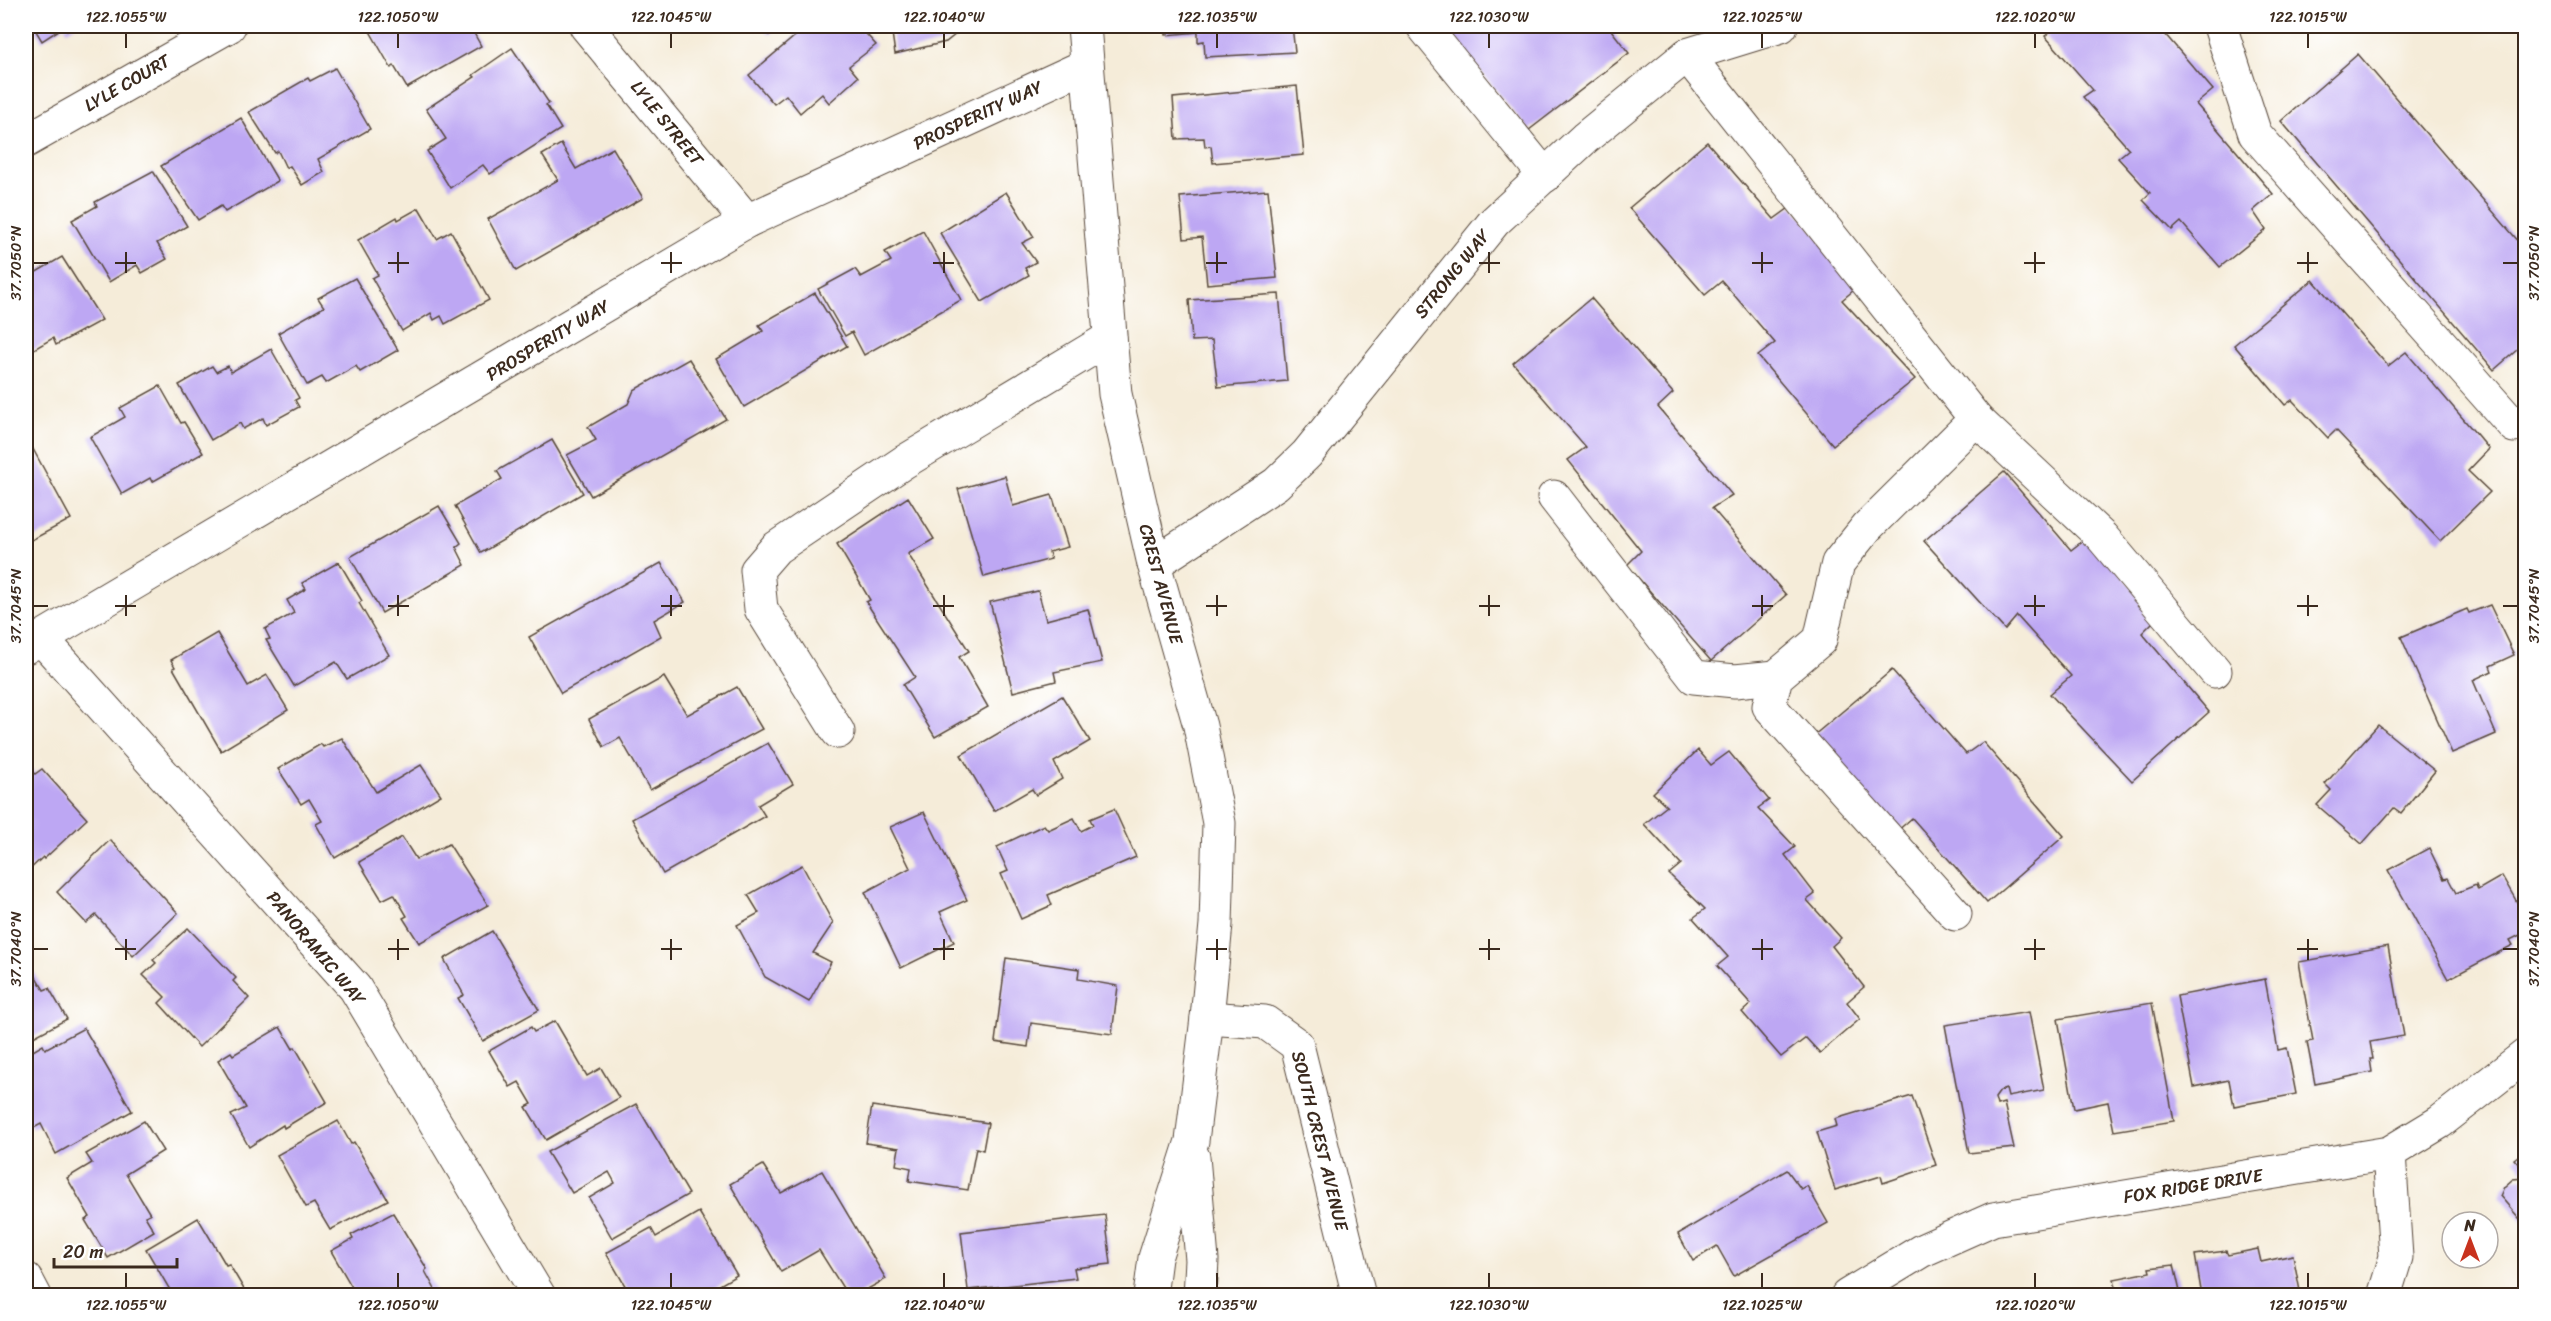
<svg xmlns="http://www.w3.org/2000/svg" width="2551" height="1321" viewBox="0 0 2551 1321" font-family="Sriracha,sans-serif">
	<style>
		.building { fill: #bda7f3 }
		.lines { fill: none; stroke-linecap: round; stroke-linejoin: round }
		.minor-casing { stroke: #57473a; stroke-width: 35 }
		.minor { stroke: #fff; stroke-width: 33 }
		.ticks { fill: none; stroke: #3b2a1e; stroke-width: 2 }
		.labels { text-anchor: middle; stroke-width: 4.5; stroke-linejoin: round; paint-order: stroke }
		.street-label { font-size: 18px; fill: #3b2a1e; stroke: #fff }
		.neatline { fill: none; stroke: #3b2a1e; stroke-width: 2 }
		.ticks-label { font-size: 15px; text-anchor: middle; fill: #3b2a1e }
	</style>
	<rect width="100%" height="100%" fill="#fff"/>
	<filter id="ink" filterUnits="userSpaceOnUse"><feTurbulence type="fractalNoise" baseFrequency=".0167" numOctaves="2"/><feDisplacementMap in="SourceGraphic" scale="12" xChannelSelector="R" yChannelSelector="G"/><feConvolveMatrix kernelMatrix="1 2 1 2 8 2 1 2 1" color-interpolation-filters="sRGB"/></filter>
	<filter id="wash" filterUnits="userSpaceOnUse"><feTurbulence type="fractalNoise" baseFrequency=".008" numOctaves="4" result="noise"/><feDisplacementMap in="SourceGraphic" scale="24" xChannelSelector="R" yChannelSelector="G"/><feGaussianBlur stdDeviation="1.35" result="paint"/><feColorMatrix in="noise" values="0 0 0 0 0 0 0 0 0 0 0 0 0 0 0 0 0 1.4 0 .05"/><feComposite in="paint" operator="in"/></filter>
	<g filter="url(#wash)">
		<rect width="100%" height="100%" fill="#f5ecd9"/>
		<g id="blocks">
			<g class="building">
				<path d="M33,26H76L67,31L65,26L42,41Z"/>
				<path d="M367,26H470L481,46L407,88L394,66L391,68Z"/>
				<path d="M707,26H719L712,31Z"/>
				<path d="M761,26H779L769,35Z"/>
				<path d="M807,26H859L876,45L849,66L858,77L829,103L822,94L800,113L786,95L774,104L749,75Z"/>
				<path d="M891,26H966L946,42L895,54Z"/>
				<path d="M1165,26H1292L1295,52L1205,57L1204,41L1198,42V32L1166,35Z"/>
				<path d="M1460,26H1608L1629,53L1529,130L1451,35Z"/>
				<path d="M2057,26H2158L2213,90L2196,104L2273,194L2253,211L2266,230L2220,267L2181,222L2172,230L2143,200L2150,193L2118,158L2129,149L2083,97L2093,90L2045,36Z"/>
				<path d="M512,48L549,103L546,105L561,129L490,174L483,165L450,188L427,151L446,139L426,109L475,77L473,75Z"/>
				<path d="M2358,54L2526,250V342L2494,370L2281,121Z"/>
				<path d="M335,68L370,129L318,159L324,172L302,185L290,166L286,168L278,151L275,153L249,112L308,78L310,81Z"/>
				<path d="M1297,86L1304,155L1213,163L1211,146L1205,147L1204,138L1176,139L1173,98Z"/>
				<path d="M241,118L278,181L225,212L221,206L198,220L161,166Z"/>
				<path d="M1707,142L1774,219L1792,206L1860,285L1842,300L1915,379L1833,445L1758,356L1775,343L1722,281L1705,295L1629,208Z"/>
				<path d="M561,144L576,169L613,148L643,198L516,271L488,219L558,180L542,155Z"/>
				<path d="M153,171L187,226L157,243L167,259L142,273L137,265L109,282L72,220L97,206L95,202Z"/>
				<path d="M1268,190L1277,278L1207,284L1202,237L1184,239L1180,197Z"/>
				<path d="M1006,192L1034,237L1022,243L1036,262L1025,268L1029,275L982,302L940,233Z"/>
				<path d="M419,208L437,239L451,231L489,300L445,324L441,316L434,320L431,313L402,331L372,278L378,275L358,240L397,217L398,220Z"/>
				<path d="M923,231L961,300L864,355L852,332L845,336L818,289L855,269L861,277L891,261L885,252Z"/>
				<path d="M62,257L102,320L56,345L53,338L29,352L26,346V278Z"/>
				<path d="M355,278L398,350L360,372L356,366L326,383L322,377L307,385L278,333L324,307L318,298Z"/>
				<path d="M2313,280L2388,366L2406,352L2489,449L2468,471L2490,492L2440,541L2336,430L2328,438L2292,400L2285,405L2234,345Z"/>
				<path d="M815,293L847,346L744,407L716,359L763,331L759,325Z"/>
				<path d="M1279,294L1287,381L1218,387L1212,340L1192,341L1189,300Z"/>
				<path d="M1591,298L1673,393L1658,407L1732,495L1712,508L1786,595L1711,661L1627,565L1641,551L1568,460L1586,447L1513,363Z"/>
				<path d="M271,349L299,398L295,400L299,407L266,425L263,418L243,429L240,423L211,440L179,385L212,366L216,372L228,366L231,372Z"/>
				<path d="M689,359L726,419L591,496L567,455L596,440L588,427L628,404L634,390Z"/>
				<path d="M160,386L181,423L184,422L203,453L152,482L150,478L122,494L90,437L125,417L120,408Z"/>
				<path d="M27,438L71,519L26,543V439Z"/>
				<path d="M552,440L583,493L481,553L455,506L502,479L497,471Z"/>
				<path d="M2004,472L2071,550L2089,536L2158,617L2142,633L2209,712L2132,781L2050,694L2071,676L2017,616L2005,630L1924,541Z"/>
				<path d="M1005,476L1013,506L1052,495L1068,547L1049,552L1051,559L984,577L958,489Z"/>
				<path d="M908,497L934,539L908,554L969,651L959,657L988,707L935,737L903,685L915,677L866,602L870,600L837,544Z"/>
				<path d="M439,506L461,543L456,547L465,565L382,613L350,557Z"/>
				<path d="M339,562L362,601L359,603L389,655L347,679L336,662L294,686L266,640L270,639L265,629L294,613L287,600L306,589L302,583Z"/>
				<path d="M661,563L685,602L654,620L661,636L561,693L529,637Z"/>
				<path d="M1038,591L1046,620L1088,609L1102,662L1054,672L1056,681L1013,692L990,602Z"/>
				<path d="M2490,605L2514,655L2490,666L2492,671L2473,680L2496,734L2452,753L2401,637L2467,609L2469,613Z"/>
				<path d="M217,633L248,686L267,675L288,710L221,751L173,668L175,667L171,660Z"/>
				<path d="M1892,670L1966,754L1983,742L2064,836L1987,903L1912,818L1896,832L1813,736Z"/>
				<path d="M664,677L687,715L737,687L762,729L650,790L620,738L604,747L589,719Z"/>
				<path d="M1062,696L1090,741L1054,762L1062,779L1036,795L1032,789L994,811L961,755Z"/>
				<path d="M2378,725L2435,771L2401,813L2394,808L2362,844L2317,805L2331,790L2325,784Z"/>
				<path d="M342,738L376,792L421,765L441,795L335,858L316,824L322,821L309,799L301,804L278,769L321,744L323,747Z"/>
				<path d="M768,743L793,784L758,805L765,816L663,874L632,819Z"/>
				<path d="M1698,750L1711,765L1729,752L1769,800L1758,808L1795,847L1785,855L1815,894L1807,900L1841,938L1832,946L1864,987L1847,1002L1860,1019L1820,1053L1806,1038L1781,1057L1742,1012L1751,1004L1717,966L1728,957L1693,918L1705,909L1669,874L1681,864L1644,824L1667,806L1653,793Z"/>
				<path d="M26,764L35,774L42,769L87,819L44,859L43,857L26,873Z"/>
				<path d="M1114,809L1136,857L1048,895L1052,905L1021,919L1001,874L1008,871L997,847L1044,825L1048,830L1074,818L1081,831L1093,825L1090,819Z"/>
				<path d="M924,812L967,900L940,912L954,942L901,968L865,892L910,868L890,827Z"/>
				<path d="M402,837L416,859L449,844L488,905L419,943L403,918L407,916L394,894L382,900L359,862Z"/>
				<path d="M110,840L178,913L133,956L96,915L86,923L57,892Z"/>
				<path d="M2429,848L2444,879L2448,878L2456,893L2476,885L2478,890L2502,876L2526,918V932L2510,940L2513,945L2448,979L2388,870Z"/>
				<path d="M802,865L833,923L813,953L831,962L809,1002L765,977L737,925L759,913L748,895Z"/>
				<path d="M188,928L236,978L233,981L249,998L199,1047L159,1003L165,997L143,975L156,963L153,960Z"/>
				<path d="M492,931L539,1010L483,1041L458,998L464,995L444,959Z"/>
				<path d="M2388,946L2404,1036L2370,1042L2373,1059H2370L2372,1072L2315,1084L2307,1042L2313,1041L2299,962Z"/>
				<path d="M1006,958L1079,969L1078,979L1118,986L1112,1034L1031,1023L1028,1047L995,1042Z"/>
				<path d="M26,961L44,990L49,988L67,1019L26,1041Z"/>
				<path d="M2265,979L2278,1050L2287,1048L2296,1094L2234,1106L2229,1080L2194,1087L2177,996Z"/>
				<path d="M2152,1003L2174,1121L2114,1131L2108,1102L2074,1109L2058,1019Z"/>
				<path d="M2029,1012L2044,1090L2008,1097L2006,1089L2000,1091L1995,1098L1997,1105L2004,1103L2014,1148L1969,1153L1945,1025Z"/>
				<path d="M555,1021L587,1076L601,1068L619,1098L546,1140L526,1107L532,1104L519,1082L510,1087L489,1051L531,1027L534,1032Z"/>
				<path d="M280,1027L293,1049L295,1047L327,1102L284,1128L283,1125L249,1147L231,1115L246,1108L218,1060L231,1052L233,1055Z"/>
				<path d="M84,1028L132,1111L56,1154L41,1124L32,1129L26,1117V1055L43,1045L45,1049Z"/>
				<path d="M1912,1096L1936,1165L1883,1183L1881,1176L1835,1190L1817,1132L1837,1126L1835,1119Z"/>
				<path d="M636,1104L689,1194L612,1238L589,1198L615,1183L609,1172L572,1193L547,1152Z"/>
				<path d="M872,1106L988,1123L983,1150L976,1148L968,1190L909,1181L911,1168L896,1165L899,1148L866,1143Z"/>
				<path d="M144,1121L163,1151L126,1174L150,1214L145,1216L154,1231L108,1258L85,1220L90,1217L67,1178L92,1163L86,1154Z"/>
				<path d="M338,1121L351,1144L354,1142L388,1200L330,1230L314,1203L306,1207L277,1155Z"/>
				<path d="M2526,1150V1173L2514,1159Z"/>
				<path d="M763,1165L781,1193L822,1171L886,1279L855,1296H848L819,1250L781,1272L730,1184Z"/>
				<path d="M1787,1170L1801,1189L1807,1186L1828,1223L1734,1276L1717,1246L1693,1261L1678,1234Z"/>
				<path d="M2524,1178L2526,1180V1226L2500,1196L2504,1187L2513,1179Z"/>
				<path d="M699,1212L737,1275L701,1296H673L671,1291L663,1296H631L606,1253L651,1228L656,1237Z"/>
				<path d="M393,1213L427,1269L425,1271L437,1293L433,1296H357L331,1251L353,1239L351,1235Z"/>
				<path d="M1105,1215L1111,1264L1074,1268L1076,1278L968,1290L961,1232Z"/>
				<path d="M198,1218L226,1265L229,1264L248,1296H161L170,1290L146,1249Z"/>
				<path d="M2258,1249L2261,1262L2293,1255L2301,1296H2202L2195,1255L2226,1251L2228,1255Z"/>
				<path d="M2174,1265L2181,1296H2118L2114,1279L2150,1272L2149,1268Z"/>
				<path d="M1070,1290L1071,1296H1047V1294Z"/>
				<path d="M2515,1290L2517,1296H2501V1295Z"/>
			</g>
		</g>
	</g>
	<g filter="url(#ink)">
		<use href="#blocks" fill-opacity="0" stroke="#57473a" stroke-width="1.5"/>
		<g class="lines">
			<defs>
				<g id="minor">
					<path d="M586,26L747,221"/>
					<path d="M1084,26L1115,394L1154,564L1200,726L1219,823L1216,924L1207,1018L1192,1141L1155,1258L1150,1296"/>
					<path d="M1423,26L1545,176"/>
					<path d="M2220,26L2255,134L2514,426"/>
					<path d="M1687,55L1976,419L2102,537L2215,671"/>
					<path d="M26,141L229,26"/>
					<path d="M1554,497L1694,677L1735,681L1776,677"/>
					<path d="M1154,564L1276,484L1307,454L1494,222L1585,138L1687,55L1781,26"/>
					<path d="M42,639L355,988L539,1296"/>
					<path d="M26,647L747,221L1087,65"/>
					<path d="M838,732L761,609L757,570L776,548L904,462L1110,338"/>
					<path d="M1955,914L1769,706L1776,677L1820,640L1838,563L1867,527L1976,419"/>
					<path d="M1207,1018L1265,1022L1297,1045L1359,1296"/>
					<path d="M1193,1157L1202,1260L1200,1296"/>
					<path d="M26,1279L35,1296"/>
					<path d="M1847,1296L1921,1251L1993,1219L2389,1153L2440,1122L2526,1055"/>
					<path d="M2384,1296L2396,1257L2389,1153"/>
				</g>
			</defs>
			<use href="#minor" class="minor-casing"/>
			<use href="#minor" class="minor"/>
		</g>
	</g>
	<path class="ticks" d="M126,33V48M398,33V48M671,33V48M944,33V48M1217,33V48M1489,33V48M1762,33V48M2035,33V48M2308,33V48M126,252V273M398,252V273M671,252V273M944,252V273M1217,252V273M1489,252V273M1762,252V273M2035,252V273M2308,252V273M33,263H48M115,263H136M388,263H409M661,263H682M933,263H954M1206,263H1227M1479,263H1500M1752,263H1773M2024,263H2045M2297,263H2318M2503,263H2518M126,595V616M398,595V616M671,595V616M944,595V616M1217,595V616M1489,595V616M1762,595V616M2035,595V616M2308,595V616M33,606H48M115,606H136M388,606H409M661,606H682M933,606H954M1206,606H1227M1479,606H1500M1752,606H1773M2024,606H2045M2297,606H2318M2503,606H2518M126,939V960M398,939V960M671,939V960M944,939V960M1217,939V960M1489,939V960M1762,939V960M2035,939V960M2308,939V960M33,949H48M115,949H136M388,949H409M661,949H682M933,949H954M1206,949H1227M1479,949H1500M1752,949H1773M2024,949H2045M2297,949H2318M2503,949H2518M126,1273V1288M398,1273V1288M671,1273V1288M944,1273V1288M1217,1273V1288M1489,1273V1288M1762,1273V1288M2035,1273V1288M2308,1273V1288"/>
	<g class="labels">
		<g class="street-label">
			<text transform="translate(127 83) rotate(-30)" y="6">LYLE COURT</text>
			<text transform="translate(978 115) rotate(-25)" y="6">PROSPERITY WAY</text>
			<text transform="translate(667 123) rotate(51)" y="6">LYLE STREET</text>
			<text transform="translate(1452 274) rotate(-51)" y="6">STRONG WAY</text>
			<text transform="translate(548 340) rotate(-31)" y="6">PROSPERITY WAY</text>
			<text transform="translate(1161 584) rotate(75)" y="6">CREST AVENUE</text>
			<text transform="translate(316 948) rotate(50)" y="6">PANORAMIC WAY</text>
			<text transform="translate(1320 1141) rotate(76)" y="6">SOUTH CREST AVENUE</text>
			<text transform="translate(2193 1186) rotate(-9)" y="6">FOX RIDGE DRIVE</text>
		</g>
	</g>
	<rect width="2551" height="1321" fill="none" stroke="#fff" stroke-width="66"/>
	<g transform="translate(2470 1240)"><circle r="28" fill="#ffffff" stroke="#b1aaa5" stroke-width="1.5"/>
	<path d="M0-4.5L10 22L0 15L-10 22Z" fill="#c8321e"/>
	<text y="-9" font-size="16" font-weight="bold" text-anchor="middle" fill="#3b2a1e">N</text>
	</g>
	<path d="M54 1258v9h123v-9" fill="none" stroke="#3b2a1e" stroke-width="3"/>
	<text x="63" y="1258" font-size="18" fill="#3b2a1e" stroke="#ffffff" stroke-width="4.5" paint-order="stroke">20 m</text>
	<rect x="33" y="33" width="2485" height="1255" class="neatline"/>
	<g class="ticks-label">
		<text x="126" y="22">122.1055°W</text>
		<text x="398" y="22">122.1050°W</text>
		<text x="671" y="22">122.1045°W</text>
		<text x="944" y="22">122.1040°W</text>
		<text x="1217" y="22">122.1035°W</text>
		<text x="1489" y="22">122.1030°W</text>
		<text x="1762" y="22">122.1025°W</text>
		<text x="2035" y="22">122.1020°W</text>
		<text x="2308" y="22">122.1015°W</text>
		<text transform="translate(16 263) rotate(-90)" y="5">37.7050°N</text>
		<text transform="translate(2534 263) rotate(-90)" y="5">37.7050°N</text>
		<text transform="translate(16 606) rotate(-90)" y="5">37.7045°N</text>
		<text transform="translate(2534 606) rotate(-90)" y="5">37.7045°N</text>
		<text transform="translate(16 949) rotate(-90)" y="5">37.7040°N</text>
		<text transform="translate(2534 949) rotate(-90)" y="5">37.7040°N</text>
		<text x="126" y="1310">122.1055°W</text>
		<text x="398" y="1310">122.1050°W</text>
		<text x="671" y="1310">122.1045°W</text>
		<text x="944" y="1310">122.1040°W</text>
		<text x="1217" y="1310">122.1035°W</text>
		<text x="1489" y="1310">122.1030°W</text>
		<text x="1762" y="1310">122.1025°W</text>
		<text x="2035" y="1310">122.1020°W</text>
		<text x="2308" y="1310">122.1015°W</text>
	</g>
</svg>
